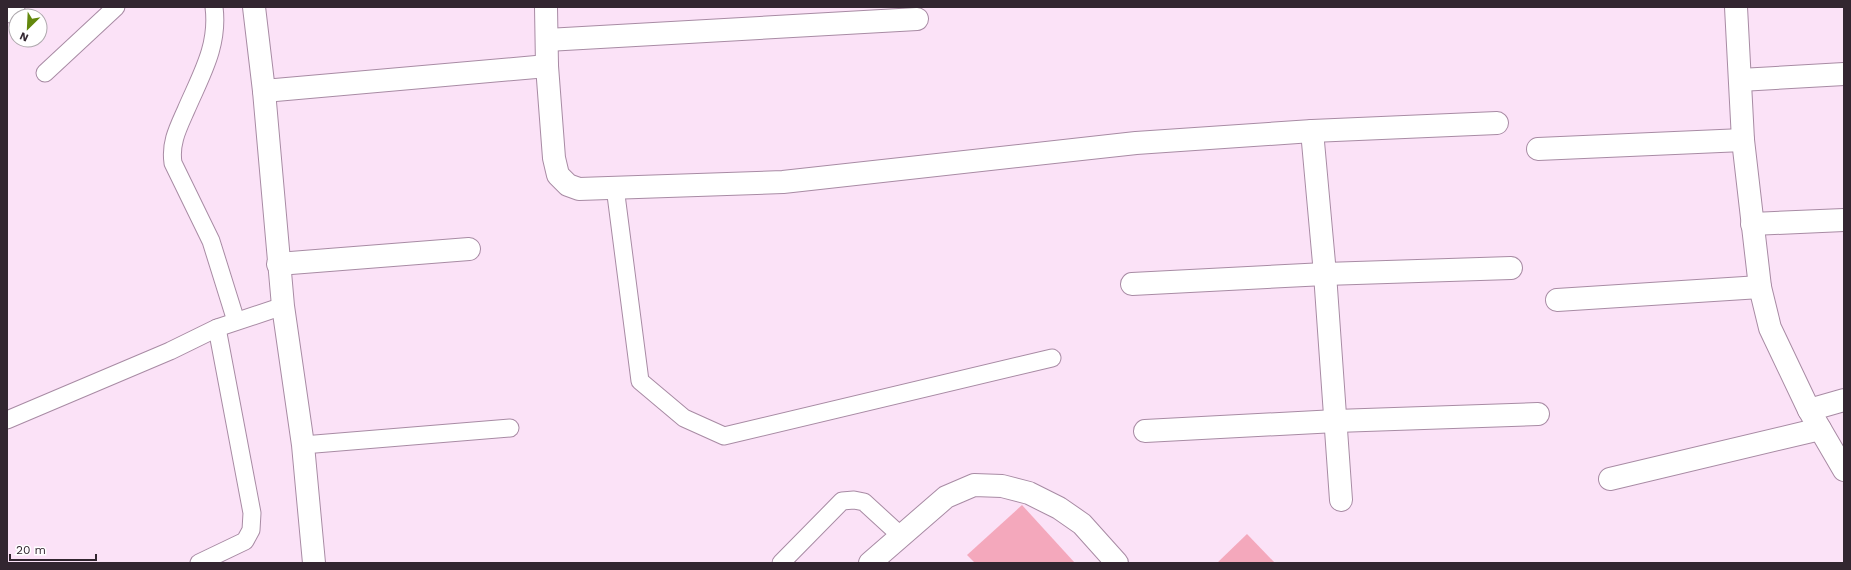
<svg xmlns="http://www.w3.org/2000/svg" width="1851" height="570" viewBox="0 0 1851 570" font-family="'Work Sans',sans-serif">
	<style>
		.building { fill: #f4a8bc }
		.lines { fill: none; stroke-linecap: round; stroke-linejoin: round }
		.service-casing { stroke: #a88ba4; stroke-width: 19 }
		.minor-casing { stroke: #a88ba4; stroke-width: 24 }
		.service { stroke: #fff; stroke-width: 17 }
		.minor { stroke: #fff; stroke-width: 22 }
	</style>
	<rect width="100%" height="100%" fill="#fbe2f7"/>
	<g class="building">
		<path d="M1022,505L1075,563H975L967,555Z"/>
		<path d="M1247,534L1275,563H1217Z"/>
	</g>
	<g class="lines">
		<defs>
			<g id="service">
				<path d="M214,7C219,46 201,75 186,110C178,128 170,143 173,163L211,241L236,321"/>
				<path d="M7,14L16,7"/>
				<path d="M45,73L116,7"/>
				<path d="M615,187L640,381L684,418L724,436L1052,358"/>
				<path d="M7,420L170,351L217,328L283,306"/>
				<path d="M303,445L510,428"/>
				<path d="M199,563L245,541L251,530L252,513L217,328"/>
				<path d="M781,563L842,501L854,500L864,502L900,535"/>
			</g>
			<g id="minor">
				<path d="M254,7L264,91L283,306L303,445L314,563"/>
				<path d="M546,7L547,66L554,158L558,175L568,185L579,189L783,182L1136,143L1312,131L1497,123"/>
				<path d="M1736,7L1743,140L1760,287L1770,328L1809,410L1844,470"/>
				<path d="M547,40L917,19"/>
				<path d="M1740,80L1844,74"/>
				<path d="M264,91L547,66"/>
				<path d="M1312,131L1325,274L1341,500"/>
				<path d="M1538,149L1743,140"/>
				<path d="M1752,224L1844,220"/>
				<path d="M278,264L469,249"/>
				<path d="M1132,284L1325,274L1511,268"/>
				<path d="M1557,300L1760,287"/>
				<path d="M1809,410L1844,400"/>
				<path d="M1145,431L1336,421L1538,414"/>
				<path d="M1610,479L1820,429"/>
				<path d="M870,563L946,497L974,485L1002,486L1029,493L1059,508L1082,524L1117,563"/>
			</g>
		</defs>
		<use href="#service" class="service-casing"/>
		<use href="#minor" class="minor-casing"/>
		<use href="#service" class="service"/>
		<use href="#minor" class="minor"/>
	</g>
	<rect width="1851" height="570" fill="none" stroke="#322630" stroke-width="16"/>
	<g transform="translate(28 28) rotate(204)"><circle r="19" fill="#ffffff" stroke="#ada8ac"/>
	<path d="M0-3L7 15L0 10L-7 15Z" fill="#63880d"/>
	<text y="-6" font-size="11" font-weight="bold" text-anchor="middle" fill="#322630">N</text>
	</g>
	<path d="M10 554v6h86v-6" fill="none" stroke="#322630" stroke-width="2"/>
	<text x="16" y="554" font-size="12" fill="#322630" stroke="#ffffff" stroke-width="3" paint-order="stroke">20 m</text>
</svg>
